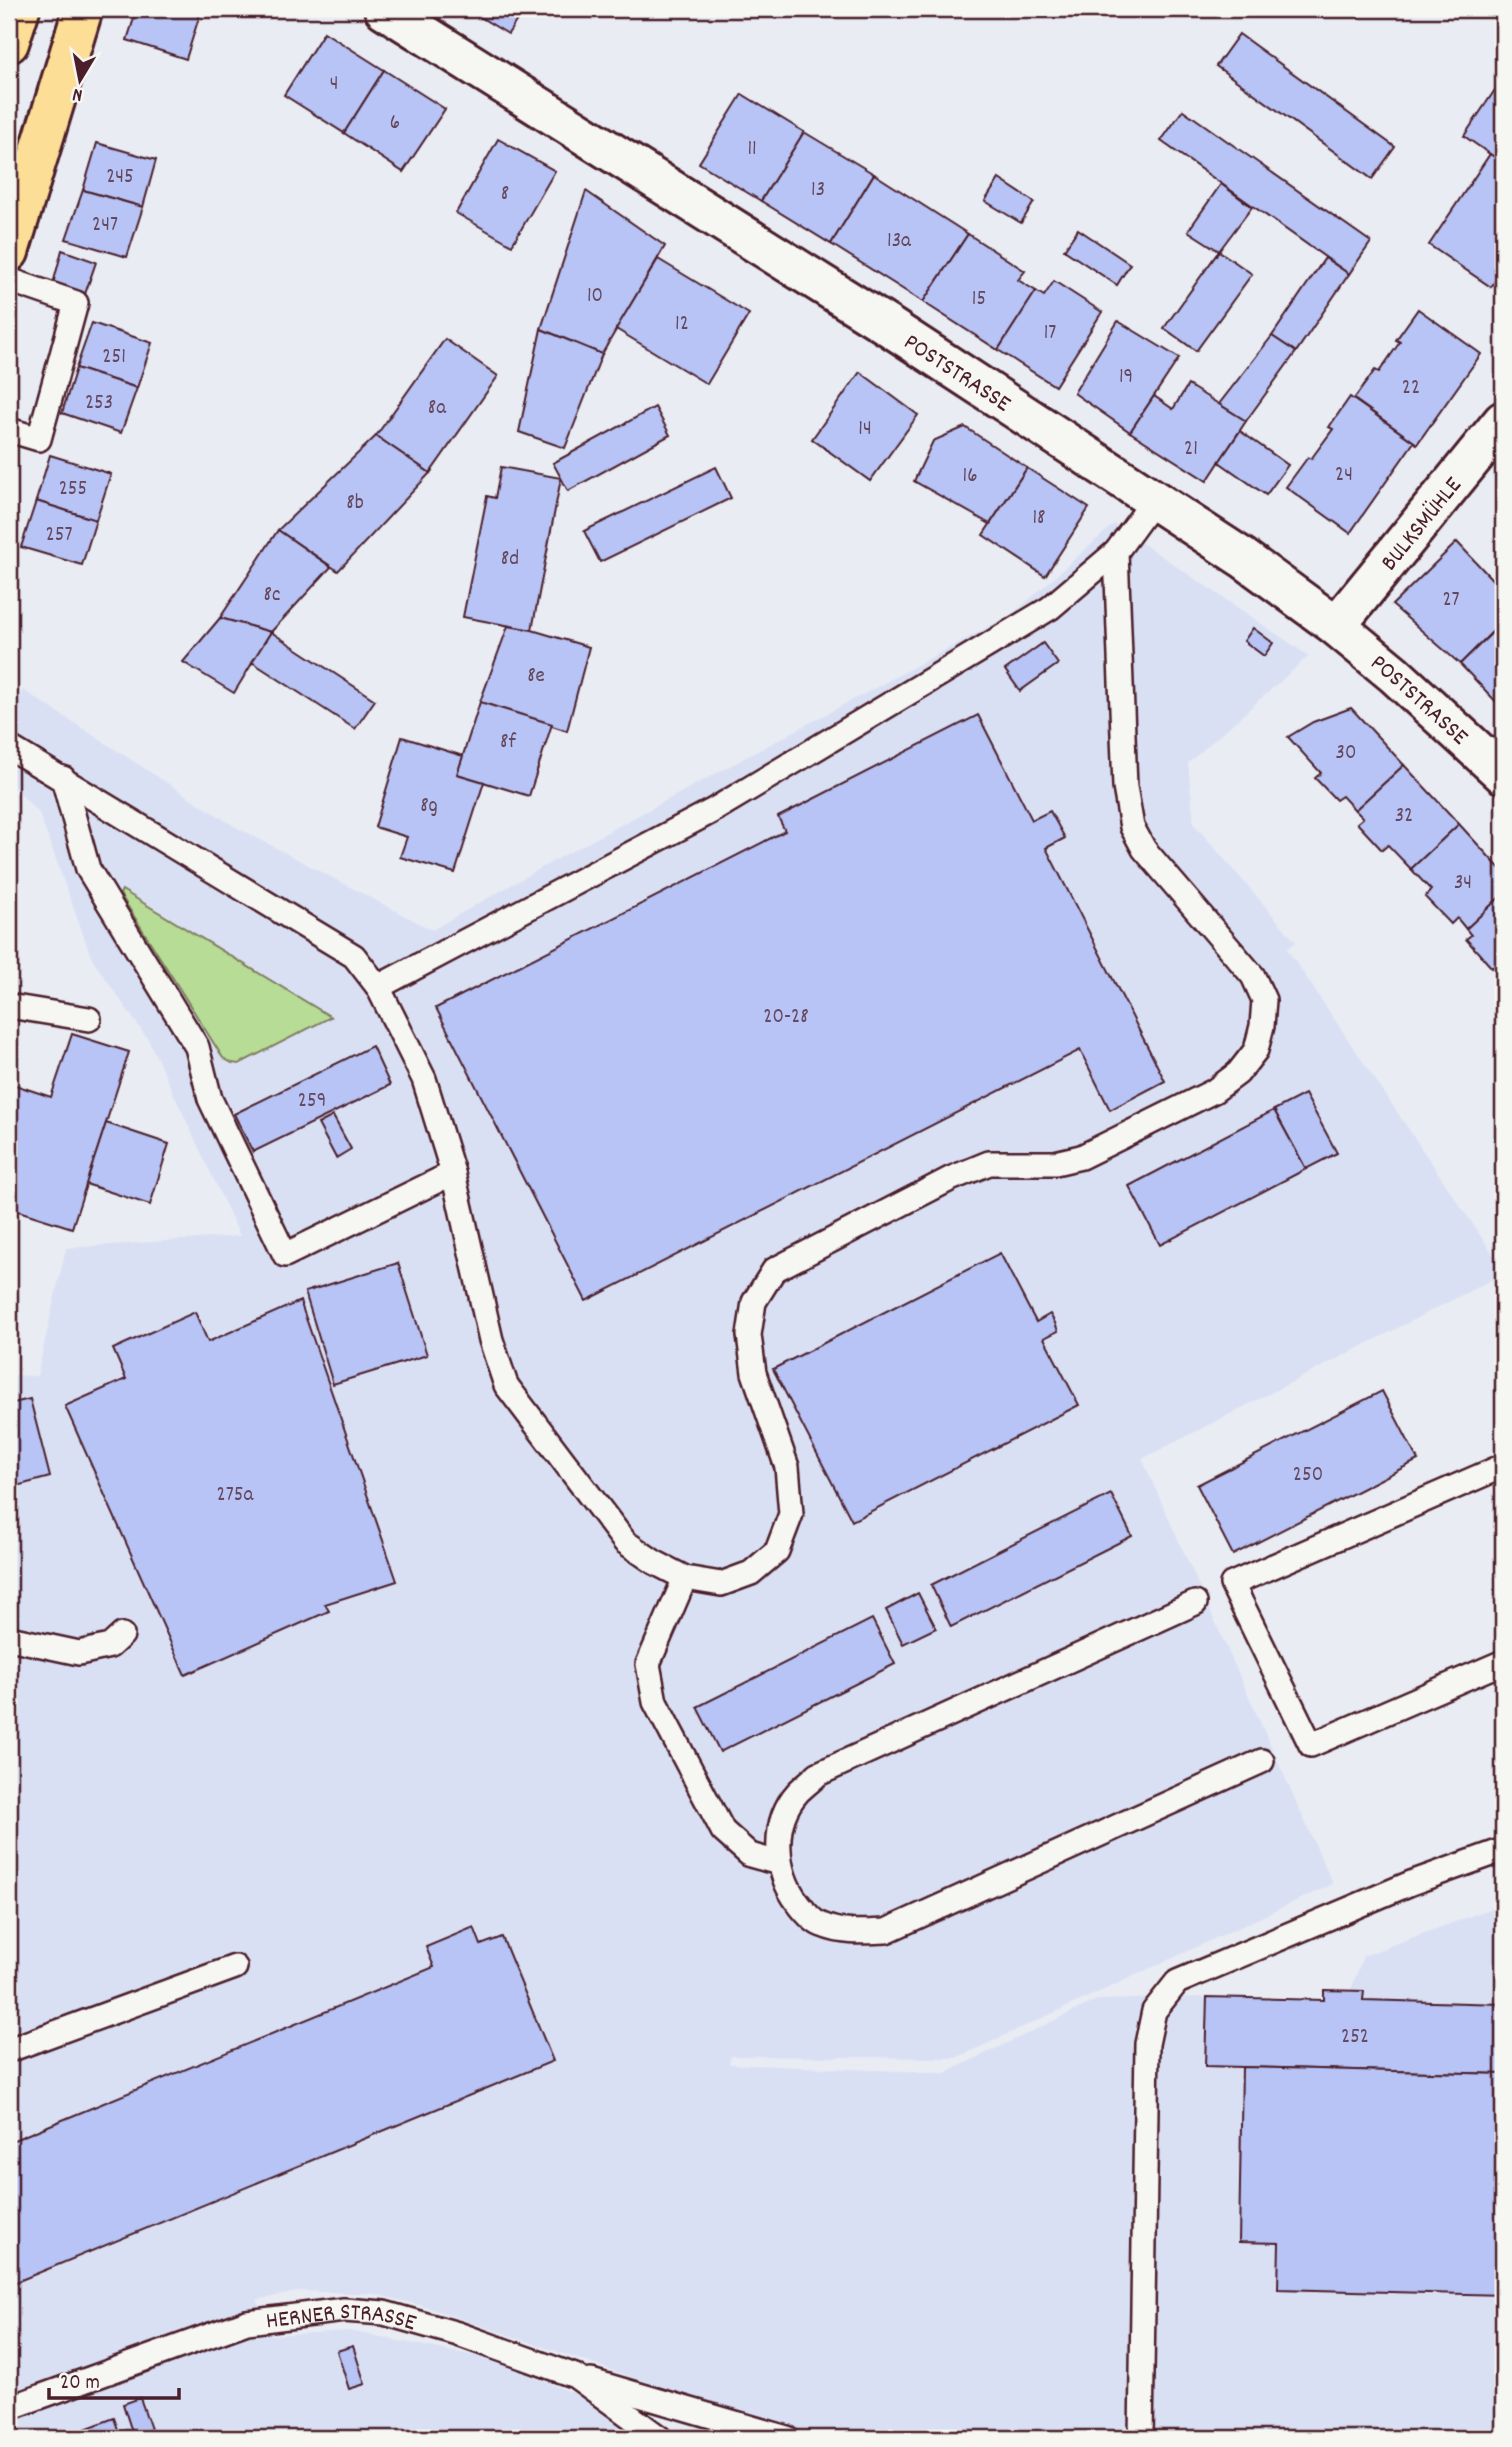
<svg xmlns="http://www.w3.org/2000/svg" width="1512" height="2447" viewBox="0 0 1512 2447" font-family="Dekko,sans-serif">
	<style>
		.built { fill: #dae0f4 }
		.green { fill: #b7dc96; stroke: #807e60; stroke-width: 2 }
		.building { fill: #b7c4f5; stroke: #4a1f2b; stroke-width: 2 }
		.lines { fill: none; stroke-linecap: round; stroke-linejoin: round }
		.service-casing { stroke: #4a1f2b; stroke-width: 28 }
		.minor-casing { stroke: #4a1f2b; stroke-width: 44 }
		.tertiary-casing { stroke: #4a1f2b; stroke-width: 44 }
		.primary-casing { stroke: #4a1f2b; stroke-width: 44 }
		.service { stroke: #f6f6f2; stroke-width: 23 }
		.minor { stroke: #f6f6f2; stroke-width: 38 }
		.tertiary { stroke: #f6f6f2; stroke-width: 38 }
		.primary { stroke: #fcde96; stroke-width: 38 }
		.labels { text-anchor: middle; stroke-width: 5; stroke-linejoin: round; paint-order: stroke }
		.number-label { font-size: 21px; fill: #65485e }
		.street-label { font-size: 24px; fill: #4a1f2b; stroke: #f6f6f2 }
	</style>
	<rect width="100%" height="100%" fill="#e9ecf3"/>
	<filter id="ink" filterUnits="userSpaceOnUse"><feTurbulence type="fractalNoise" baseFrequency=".0143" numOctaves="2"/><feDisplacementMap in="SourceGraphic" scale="14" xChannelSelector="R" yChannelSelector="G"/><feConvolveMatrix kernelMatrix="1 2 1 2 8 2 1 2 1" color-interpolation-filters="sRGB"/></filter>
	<g filter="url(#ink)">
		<path class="built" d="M1114,524L1309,656L1188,763L1194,824L1296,942L1287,949L1503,1269V1274L1142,1459L1333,1884L956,2058L731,2056L729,2064L945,2073L1097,2000L1207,1997L1323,2000L1324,1990H1351L1363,1956L1503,1904V2438H705L710,2404L426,2307L375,2294L301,2291L257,2300L272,2335L349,2331L491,2359L682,2438H9V1375L37,1376L66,1248L240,1236L149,1041L92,959L39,813L9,782V720L23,690L234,826L432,930L548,864L1014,613Z"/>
		<path class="green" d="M122,890L331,1017L239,1064L232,1063L223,1058L120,894Z"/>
		<g class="building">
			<path d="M137,9H185L200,14L186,59L127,40Z"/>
			<path d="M467,9H524L508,34Z"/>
			<path d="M324,32L384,70L344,133L284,95Z"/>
			<path d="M1239,34L1395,147L1372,179L1216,66Z"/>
			<path d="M384,70L445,109L403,172L344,133Z"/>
			<path d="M1503,78V163L1464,136Z"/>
			<path d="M742,94L804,132L761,201L699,163Z"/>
			<path d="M1183,110L1371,242L1349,274L1161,141Z"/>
			<path d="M804,132L874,174L831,244L761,201Z"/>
			<path d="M498,139L555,171L512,245L456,213Z"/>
			<path d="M97,143L156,160L143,207L83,190Z"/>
			<path d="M1490,154L1503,163V269L1491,287L1429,245Z"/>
			<path d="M874,174L968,234L923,302L831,244Z"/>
			<path d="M999,179L1034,202L1021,223L985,201Z"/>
			<path d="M1221,184L1252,207L1219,251L1188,231Z"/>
			<path d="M83,190L143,207L127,257L66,239Z"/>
			<path d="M586,191L665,246L602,354L541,329Z"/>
			<path d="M1078,229L1130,264L1117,285L1064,250Z"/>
			<path d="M968,234L1025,271L1018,280L1036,291L998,350L923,302Z"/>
			<path d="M62,250L96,262L85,294L53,284Z"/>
			<path d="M1219,251L1252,274L1196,351L1164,328Z"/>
			<path d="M1325,258L1349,274L1296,352L1272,336Z"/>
			<path d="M658,259L749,314L707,384L616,329Z"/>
			<path d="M1054,281L1102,312L1055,386L998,350L1036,291L1044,296Z"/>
			<path d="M1418,309L1481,354L1417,444L1354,399L1375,370L1379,372L1400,342L1396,340Z"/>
			<path d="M1118,321L1179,358L1130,432L1074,393Z"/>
			<path d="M92,323L152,343L137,388L76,368Z"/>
			<path d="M541,329L602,354L565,448L519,432Z"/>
			<path d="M1272,336L1296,352L1246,421L1219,404Z"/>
			<path d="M445,339L498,376L430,473L376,436Z"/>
			<path d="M76,368L137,388L121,433L62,413Z"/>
			<path d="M860,372L918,415L870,481L812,439Z"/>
			<path d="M1188,385L1246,421L1207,481L1130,432L1154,396L1173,409Z"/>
			<path d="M1350,397L1414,442L1350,533L1286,487L1308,457L1311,459L1333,429L1329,427Z"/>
			<path d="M655,407L670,435L568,491L553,463Z"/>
			<path d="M965,427L1027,468L990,524L914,481L933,441Z"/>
			<path d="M1240,431L1288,465L1266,495L1219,462Z"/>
			<path d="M376,436L430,473L338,571L278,530Z"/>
			<path d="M50,455L111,474L96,520L36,501Z"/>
			<path d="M501,467L561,478L532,630L463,617L487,496L495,498Z"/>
			<path d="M716,467L731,498L600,562L584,531Z"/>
			<path d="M1027,468L1089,508L1045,576L983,535Z"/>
			<path d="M36,501L96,520L82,565L21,547Z"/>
			<path d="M278,530L331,567L271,632L220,618Z"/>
			<path d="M1457,542L1503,591V621L1460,664L1392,605Z"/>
			<path d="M220,618L271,632L234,693L183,662Z"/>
			<path d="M1502,623L1503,624V709L1460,664Z"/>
			<path d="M508,626L532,630L589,647L567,731L480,702Z"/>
			<path d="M1253,628L1273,643L1264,656L1244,641Z"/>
			<path d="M271,632L375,700L355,729L252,662Z"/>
			<path d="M1043,643L1058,664L1020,691L1005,670Z"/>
			<path d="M480,702L552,724L529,796L457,774Z"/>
			<path d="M1351,708L1404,765L1355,810L1342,796L1336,800L1315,778L1321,773L1288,737L1313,722Z"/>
			<path d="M978,715L1032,820L1050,811L1065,838L1046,848L1165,1081L1110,1110L1080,1050L586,1301L436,1008L785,831L778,817Z"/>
			<path d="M402,737L463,756L457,774L484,782L455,873L400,857L407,837L375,827Z"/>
			<path d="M1404,765L1459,824L1411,869L1388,845L1382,850L1357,823L1363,818L1355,810Z"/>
			<path d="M1459,824L1503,872V894L1466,929L1457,918L1451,924L1425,897L1431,890L1411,869Z"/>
			<path d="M1503,894V968L1498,962L1492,968L1466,939L1471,935L1466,929Z"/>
			<path d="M72,1034L129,1052L72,1228L9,1208V1083L51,1097Z"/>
			<path d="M372,1046L390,1085L253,1152L234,1114Z"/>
			<path d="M1305,1094L1337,1153L1306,1169L1274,1110Z"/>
			<path d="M1274,1110L1306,1169L1160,1245L1129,1186Z"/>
			<path d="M333,1116L351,1149L336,1158L318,1124Z"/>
			<path d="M106,1123L169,1144L150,1205L86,1184Z"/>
			<path d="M1000,1253L1036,1322L1050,1314L1055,1323L1058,1331L1044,1338L1079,1405L852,1521L773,1369Z"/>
			<path d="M398,1263L427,1355L333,1384L305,1292Z"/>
			<path d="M300,1301L397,1581L325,1604L329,1611L185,1675L65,1406L126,1379L113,1349L195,1312L208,1342Z"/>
			<path d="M1382,1391L1418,1460L1233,1555L1197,1485Z"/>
			<path d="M30,1399L50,1477L9,1488V1404Z"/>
			<path d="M1111,1494L1132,1536L951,1627L931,1585Z"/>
			<path d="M918,1593L936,1628L903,1644L886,1610Z"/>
			<path d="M872,1619L895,1664L720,1752L697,1707Z"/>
			<path d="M474,1927L481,1945L502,1937L553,2061L9,2285V2142L434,1967L426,1947Z"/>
			<path d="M1324,1990L1364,1991L1363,2000L1503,2004V2074L1205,2066L1207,1997L1324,2000Z"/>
			<path d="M1242,2067L1503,2074V2295L1278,2289L1279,2243L1239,2242Z"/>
			<path d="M353,2346L365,2384L349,2389L337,2351Z"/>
			<path d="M140,2398L151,2429L133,2435L123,2404Z"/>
			<path d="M114,2418L121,2438H61Z"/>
		</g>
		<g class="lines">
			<defs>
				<g id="service">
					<path d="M9,280L76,303L39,439L9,430"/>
					<path d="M9,747L354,956L378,987L424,1079L453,1173L491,1340L506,1385L625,1542L654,1562L685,1578L721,1584L751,1573L777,1551L791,1514L787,1467L754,1373L749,1335L754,1302L774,1270L950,1179L989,1163H1055L1081,1157L1214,1091L1238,1073L1256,1050L1262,1026L1264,1000L1253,976L1144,849L1132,827L1125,787L1116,552L1154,500"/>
					<path d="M63,778L88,869L197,1047L210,1099L285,1255L453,1173"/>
					<path d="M378,987L712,811L1050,608L1116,552"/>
					<path d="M9,1006L89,1019"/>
					<path d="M1503,1466L1232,1584L1311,1745L1503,1662"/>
					<path d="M685,1578L648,1664L655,1702L723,1831L750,1855L779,1863"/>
					<path d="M1195,1603L818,1774C812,1780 804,1786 798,1792C770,1823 775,1873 798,1903C804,1911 813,1922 822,1925C843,1934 864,1932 886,1931L1262,1761"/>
					<path d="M9,1638L79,1653L110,1646L122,1635"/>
					<path d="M9,2050L235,1967"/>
					<path d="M591,2381L787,2438"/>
					<path id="s1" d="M9,2408L247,2322L344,2310L384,2313L458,2334L575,2376L660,2438"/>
					<path d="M1141,2438L1147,2044L1154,2011L1177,1982L1411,1883L1503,1850"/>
				</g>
				<g id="minor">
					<path id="s2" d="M1336,626L1503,421"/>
				</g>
				<g id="tertiary">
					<path id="s3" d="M384,9L890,327L1243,558L1336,626L1394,674L1503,774"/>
				</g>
				<g id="primary">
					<path d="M9,43L20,9"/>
					<path d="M9,252L83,9"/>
				</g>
			</defs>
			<use href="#service" class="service-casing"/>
			<use href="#minor" class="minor-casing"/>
			<use href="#tertiary" class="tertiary-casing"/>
			<use href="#primary" class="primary-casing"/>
			<use href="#service" class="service"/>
			<use href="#minor" class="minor"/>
			<use href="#tertiary" class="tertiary"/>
			<use href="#primary" class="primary"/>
		</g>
	</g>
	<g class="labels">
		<g class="number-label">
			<text x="334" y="89">4</text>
			<text x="395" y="128">6</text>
			<text x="752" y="154">11</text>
			<text x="120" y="182">245</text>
			<text x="818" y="195">13</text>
			<text x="505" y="199">8</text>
			<text x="105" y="230">247</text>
			<text x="899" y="246">13a</text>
			<text x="595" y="301">10</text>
			<text x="979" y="304">15</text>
			<text x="682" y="329">12</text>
			<text x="1050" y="338">17</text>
			<text x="114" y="362">251</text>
			<text x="1126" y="382">19</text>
			<text x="1411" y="393">22</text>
			<text x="99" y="408">253</text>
			<text x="437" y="413">8a</text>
			<text x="865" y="434">14</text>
			<text x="1191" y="454">21</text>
			<text x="1344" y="480">24</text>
			<text x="970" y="481">16</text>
			<text x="73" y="494">255</text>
			<text x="355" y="508">8b</text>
			<text x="1039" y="523">18</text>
			<text x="59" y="540">257</text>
			<text x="510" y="564">8d</text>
			<text x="272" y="600">8c</text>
			<text x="1451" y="605">27</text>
			<text x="536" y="681">8e</text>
			<text x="508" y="747">8f</text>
			<text x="1346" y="758">30</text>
			<text x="429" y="811">8g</text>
			<text x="1404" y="821">32</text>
			<text x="1463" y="888">34</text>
			<text x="786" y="1022">20-28</text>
			<text x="312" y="1106">259</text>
			<text x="1308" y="1480">250</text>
			<text x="235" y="1500">275a</text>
			<text x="1355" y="2042">252</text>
		</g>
		<g class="street-label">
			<text dy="8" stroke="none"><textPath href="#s3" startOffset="679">POSTSTRASSE</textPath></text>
			<text dy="8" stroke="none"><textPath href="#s2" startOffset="133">BULKSMÜHLE</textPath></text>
			<text dy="8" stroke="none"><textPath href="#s3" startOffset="1246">POSTSTRASSE</textPath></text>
			<text dy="8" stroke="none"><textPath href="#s1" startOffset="348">HERNER STRASSE</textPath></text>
		</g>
	</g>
	<rect width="1512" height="2447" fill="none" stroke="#f6f6f2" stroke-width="35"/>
	<rect x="18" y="18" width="1477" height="2412" fill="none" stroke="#4a1f2b" stroke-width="2.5" filter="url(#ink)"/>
	<g transform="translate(80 80) rotate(190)" stroke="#f6f6f2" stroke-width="5" paint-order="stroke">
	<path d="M0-5L12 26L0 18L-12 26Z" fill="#4a1f2b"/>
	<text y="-10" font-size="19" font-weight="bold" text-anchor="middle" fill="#4a1f2b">N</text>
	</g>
	<path d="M49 2388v10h130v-10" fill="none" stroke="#4a1f2b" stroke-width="3.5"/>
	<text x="60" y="2388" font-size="21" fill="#4a1f2b" stroke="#f6f6f2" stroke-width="5" paint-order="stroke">20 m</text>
</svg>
